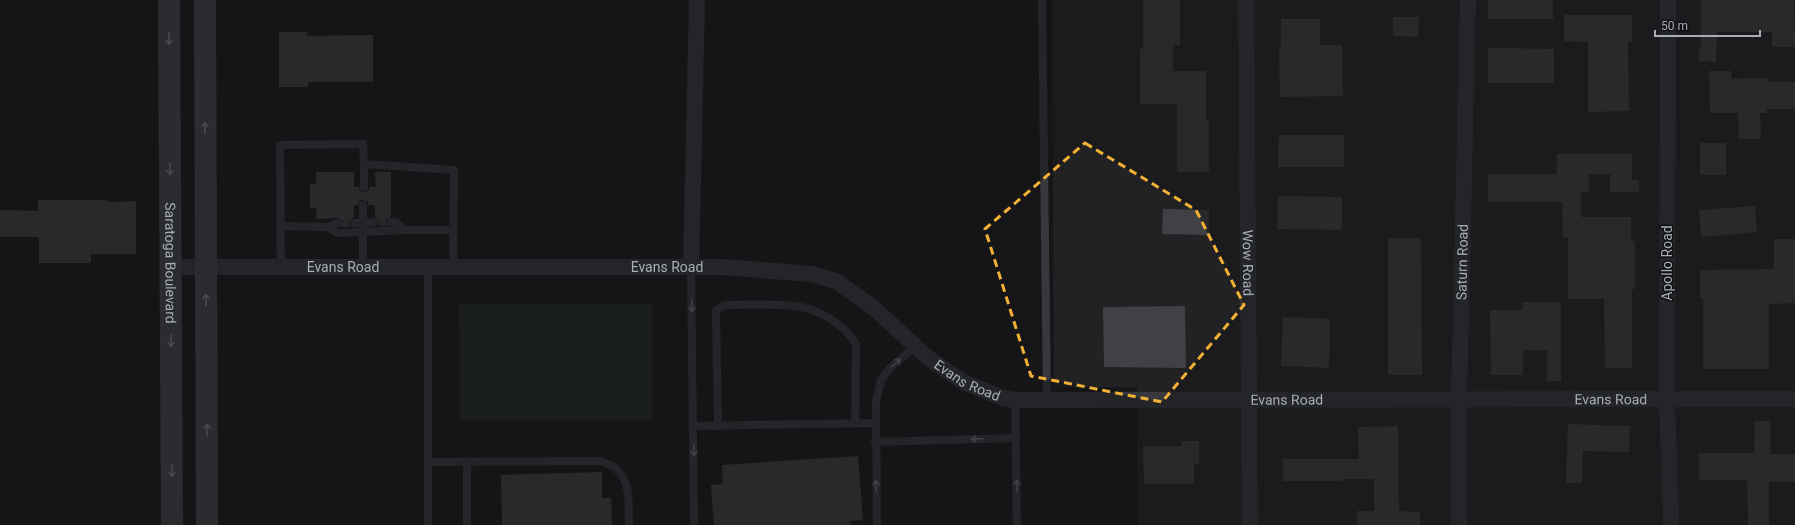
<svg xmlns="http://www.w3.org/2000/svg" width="1795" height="525" viewBox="0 0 1795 525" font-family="Roboto,sans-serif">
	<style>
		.built { fill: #222225 }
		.green { fill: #1e261f }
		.building { fill: #404145 }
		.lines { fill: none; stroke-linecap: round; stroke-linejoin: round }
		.lane { stroke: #37383d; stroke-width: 8 }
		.street { stroke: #37383d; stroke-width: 16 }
		.secondary { stroke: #45474d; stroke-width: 22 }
		.oneway { stroke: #858993 }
		.oneway2 { stroke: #757881 }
		.marked { fill: none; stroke: #f2b134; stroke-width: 3; stroke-dasharray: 8 5; stroke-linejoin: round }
		.labels { text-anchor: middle; stroke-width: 3; stroke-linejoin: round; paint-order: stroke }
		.street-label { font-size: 14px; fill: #a8adb8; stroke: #111113 }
	</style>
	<rect width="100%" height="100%" fill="#161618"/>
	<path class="built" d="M1052,0H1795V525H1138L1137,387H1054Z"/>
	<path class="green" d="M459,304H652V421L460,420Z"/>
	<g class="building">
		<path d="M1143,0H1180V45H1173V71H1206V120H1209V172H1177V104H1140V49H1143Z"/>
		<rect x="1488" y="0" width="65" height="19"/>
		<path d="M1701,0H1794L1795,47H1772V32H1717L1716,62L1699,61V47H1701Z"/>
		<path d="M1564,15H1632V42H1628L1629,111L1588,112V42L1564,41Z"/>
		<path d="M1393,17H1419L1418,37L1393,36Z"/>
		<path d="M1281,19H1320V45H1342L1343,96L1280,97L1279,46H1281Z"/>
		<path d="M279,32H308L307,36L373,35V82H308V87H279Z"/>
		<path d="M1488,48L1554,49V83H1488Z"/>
		<path d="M1709,71H1731L1732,79L1767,78V82H1795V109H1767V113H1760L1761,139H1739L1738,113H1710Z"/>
		<path d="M1279,135H1344V167H1278Z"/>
		<rect x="1700" y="143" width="26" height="32"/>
		<path d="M1557,154H1632V180H1639V192H1610V174H1589V192H1581V217H1631V241H1635V289H1632V368H1605L1604,299H1568V238H1563L1562,202H1488V174H1557Z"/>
		<path d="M316,172H354V187H359L361,192H364L369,190V187H376L375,172H391V216L386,220L387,225L379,226L380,221L375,217V205H368V202L363,200H360L358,205H354V217L351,219L349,223L350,227H341L343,221L339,218L316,219L317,208H310V184H316Z"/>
		<path d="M1278,196L1342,197V230L1277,229Z"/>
		<path d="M38,200H108V202L136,201V254H91V263H39V237H0V210L38,211Z"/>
		<path d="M1755,206L1757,232L1701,237L1699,210Z"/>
		<path d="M1163,209L1209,210V235L1162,234Z"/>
		<path d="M1388,238H1421L1422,375H1388Z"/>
		<path d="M1774,239H1795V303L1769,304V369H1703V298H1700V270L1774,269Z"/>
		<path d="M1522,302H1561V381H1547V350H1523V375H1491L1490,310H1522Z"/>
		<path d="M1185,306L1186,368L1104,367L1103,307Z"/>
		<path d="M1283,317L1330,319L1329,368L1281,366Z"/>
		<path d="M1755,421H1771L1770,454H1795V482H1769V525H1748L1747,480H1699V453H1754Z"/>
		<path d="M1568,424L1630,426L1629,452L1583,451L1582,483H1566Z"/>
		<path d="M1398,426L1399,511L1420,512V525H1357V511H1374V479H1342V481H1283V459H1359L1358,427Z"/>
		<path d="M1182,441H1199V464H1194V484H1144L1143,446H1182Z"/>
		<path d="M858,456L863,520L850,521L851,525H714L711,485L723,484L722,465Z"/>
		<path d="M602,472V498H611L612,525H502L501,475Z"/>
	</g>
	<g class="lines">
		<g class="lane">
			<path d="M1042,0L1047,400"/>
			<path d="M364,187V164L454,170L453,267"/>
			<path d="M354,223L375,222"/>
			<path d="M281,226L328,227L337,233L405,230L396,222H391"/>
			<path d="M328,227L338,223"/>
			<path d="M405,230H453"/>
			<path d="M281,267L280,145L363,144L364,164"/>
			<path d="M363,267V205"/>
			<path d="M691,267L694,525"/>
			<path d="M428,268V525"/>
			<path d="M1015,400L1017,525"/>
			<path d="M693,426L875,423"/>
			<path d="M718,426L716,311L724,305C746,305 773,303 795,306C819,309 844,324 856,344L855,423"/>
			<path d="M875,442L1016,438"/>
			<path d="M428,462L600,461C605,463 611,464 615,468C632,482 628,506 629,525"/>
			<path d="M467,462V525"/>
			<path d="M877,525L876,401L881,380L892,366L915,347"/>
		</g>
		<g class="street">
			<path id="s1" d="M1246,0L1250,525"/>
			<path d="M1668,0L1667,400L1671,525"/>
			<path id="s2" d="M171,267H722L812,274L836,281L874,308L927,357L965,383L1003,398L1015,400L1795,399"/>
			<path d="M691,267L697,0"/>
			<path id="s3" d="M1459,525V399L1468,0"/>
		</g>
		<g class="secondary">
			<path id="s4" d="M169,0L172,525"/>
			<path d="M205,0L207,525"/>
		</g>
	</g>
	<defs><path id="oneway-shaft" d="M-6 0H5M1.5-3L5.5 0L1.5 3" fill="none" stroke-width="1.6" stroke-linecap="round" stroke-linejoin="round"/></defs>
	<g class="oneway">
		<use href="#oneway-shaft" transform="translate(169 39) rotate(90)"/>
		<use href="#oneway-shaft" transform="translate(205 128) rotate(-90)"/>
		<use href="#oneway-shaft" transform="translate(170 169) rotate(90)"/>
		<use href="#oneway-shaft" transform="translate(206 300) rotate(-90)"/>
		<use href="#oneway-shaft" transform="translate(171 341) rotate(90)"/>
		<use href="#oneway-shaft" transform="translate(207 430) rotate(-90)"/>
		<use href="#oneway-shaft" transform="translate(172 471) rotate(90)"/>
	</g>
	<g class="oneway2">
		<use href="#oneway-shaft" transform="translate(692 306) rotate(89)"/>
		<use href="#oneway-shaft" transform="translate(896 363) rotate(-41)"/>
		<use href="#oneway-shaft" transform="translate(977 439) rotate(178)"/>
		<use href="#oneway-shaft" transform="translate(694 450) rotate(90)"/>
		<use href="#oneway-shaft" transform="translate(876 486) rotate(-92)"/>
		<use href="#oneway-shaft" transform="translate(1017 486) rotate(-91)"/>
	</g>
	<path d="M0 0H1795V525H0ZM1085,143L1196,210L1244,305L1162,402L1031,376L985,229Z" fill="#161618" fill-opacity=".55" fill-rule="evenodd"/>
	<path class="marked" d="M1085,143L1196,210L1244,305L1162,402L1031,376L985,229Z"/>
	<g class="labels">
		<g class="street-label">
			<text dy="5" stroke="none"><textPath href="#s1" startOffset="263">Wow Road</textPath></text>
			<text dy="5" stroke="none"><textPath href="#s3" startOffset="263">Saturn Road</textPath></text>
			<text dy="5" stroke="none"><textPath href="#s4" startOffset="263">Saratoga Boulevard</textPath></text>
			<text transform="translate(1667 263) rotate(-90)" y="5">Apollo Road</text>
			<text dy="5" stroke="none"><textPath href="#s2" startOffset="172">Evans Road</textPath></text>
			<text dy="5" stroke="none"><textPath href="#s2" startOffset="496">Evans Road</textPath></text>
			<text dy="5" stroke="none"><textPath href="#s2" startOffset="832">Evans Road</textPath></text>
			<text dy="5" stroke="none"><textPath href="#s2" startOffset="1156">Evans Road</textPath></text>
			<text dy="5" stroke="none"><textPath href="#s2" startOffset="1480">Evans Road</textPath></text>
		</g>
	</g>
	<path d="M1655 30v6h105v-6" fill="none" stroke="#a8adb8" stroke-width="2"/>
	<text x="1661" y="30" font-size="12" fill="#a8adb8" stroke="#111113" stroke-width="3" paint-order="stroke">50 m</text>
</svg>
